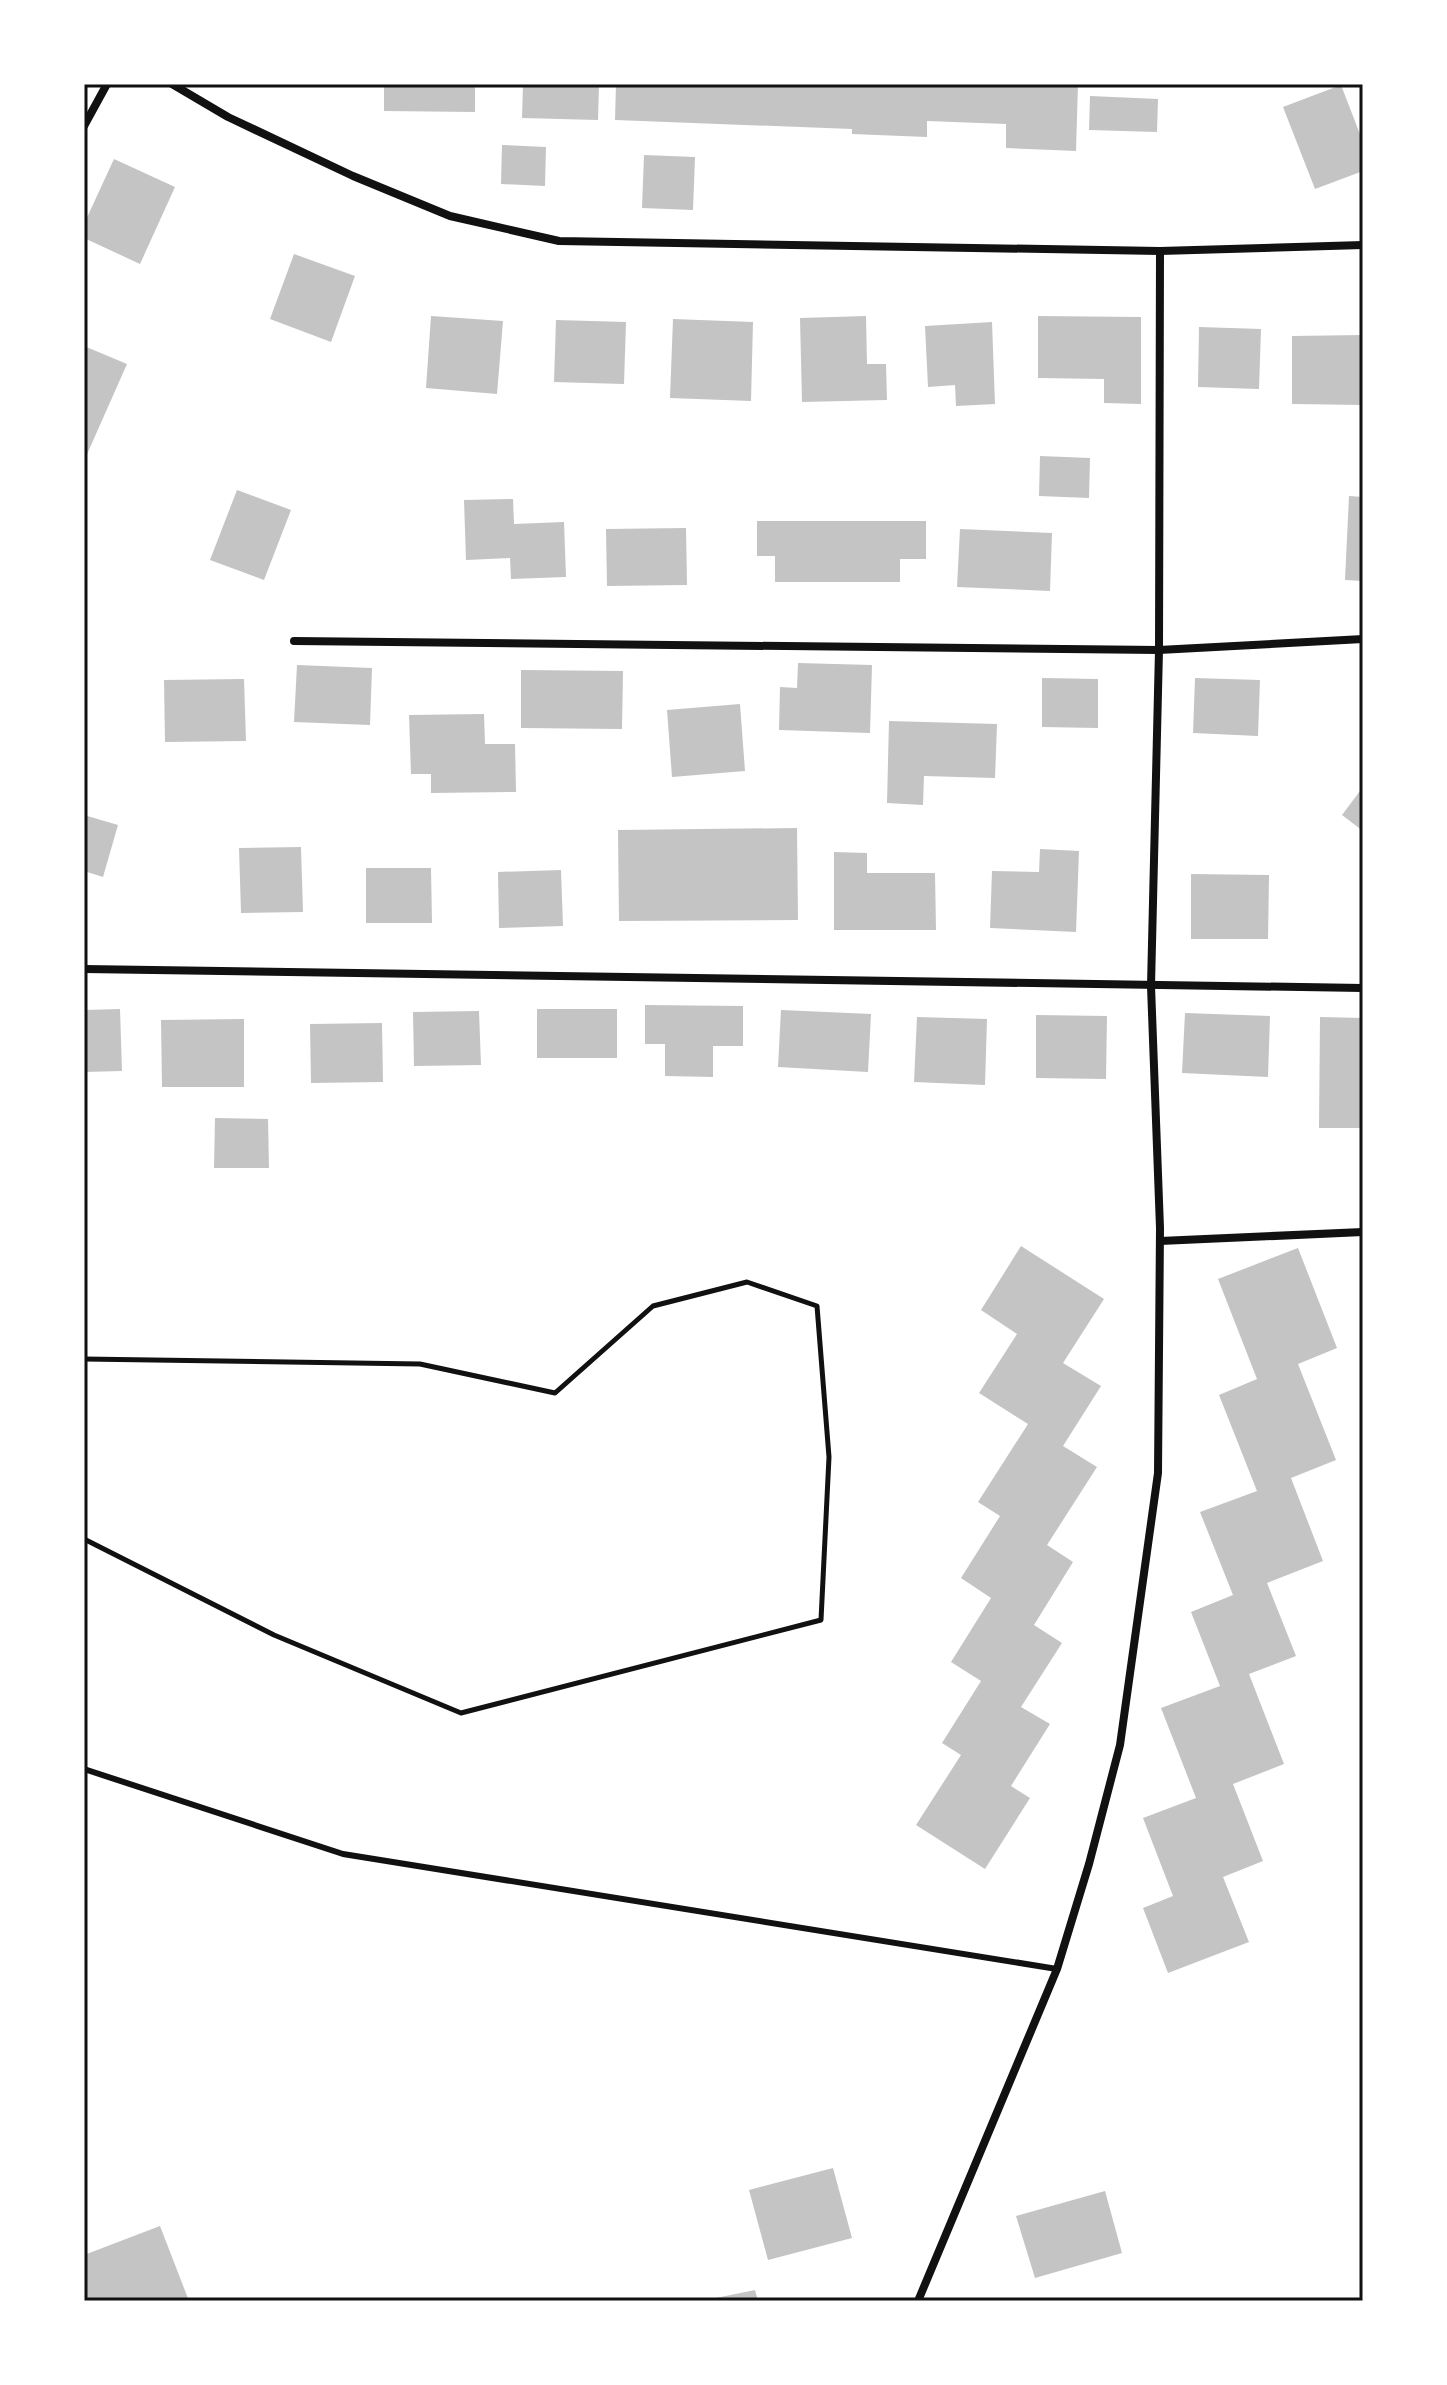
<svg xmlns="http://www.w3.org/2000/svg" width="1447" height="2385" viewBox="0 0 1447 2385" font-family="'Titillium Web',sans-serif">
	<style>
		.building { fill: #c4c4c4 }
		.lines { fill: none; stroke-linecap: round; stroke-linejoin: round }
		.path { stroke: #111; stroke-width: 5 }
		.service { stroke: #111; stroke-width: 6 }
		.minor { stroke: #111; stroke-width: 8 }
		.neatline { fill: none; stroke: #111; stroke-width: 3 }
	</style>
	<rect width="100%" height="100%" fill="#fff"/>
	<g class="building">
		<path d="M384,84H475V112L384,111Z"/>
		<path d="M523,84H599L598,120L522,118Z"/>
		<path d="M616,84H1078L1076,151L1006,148V124L927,121V137L852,134V129L615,120Z"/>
		<path d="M1341,85L1363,142V171L1315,189L1283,107Z"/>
		<path d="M1090,96L1158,99L1157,132L1089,130Z"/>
		<path d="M502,145L546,147L545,186L501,184Z"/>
		<path d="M644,155L695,157L693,210L642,208Z"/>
		<path d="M114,159L175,187L140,264L84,238V224Z"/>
		<path d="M294,254L355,276L331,342L270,319Z"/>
		<path d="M431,316L503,321L497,394L426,388Z"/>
		<path d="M866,316L867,364H886L887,400L802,402L800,318Z"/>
		<path d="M1038,316L1141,317V404L1104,403V379L1038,378Z"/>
		<path d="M673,319L753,322L751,401L670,398Z"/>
		<path d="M556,320L626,322L624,384L554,382Z"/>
		<path d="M992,322L995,404L956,406L955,385L928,387L925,326Z"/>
		<path d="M1199,327L1261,329L1259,389L1198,387Z"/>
		<path d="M1363,335V405L1292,404V336Z"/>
		<path d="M84,346L127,364L84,461Z"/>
		<path d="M1040,456L1090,458L1089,498L1039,496Z"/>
		<path d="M237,490L291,510L264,580L210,560Z"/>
		<path d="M1349,496L1363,497V581L1345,580Z"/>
		<path d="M513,499L514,524L564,522L566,577L511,579L510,558L466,560L464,500Z"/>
		<path d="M757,521H926V559H900V582H775V556H757Z"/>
		<path d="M686,528L687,585L607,586L606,529Z"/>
		<path d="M960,529L1052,533L1050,591L957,587Z"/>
		<path d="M798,663L872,665L870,733L779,730L780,687L797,688Z"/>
		<path d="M297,665L372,668L370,725L294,722Z"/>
		<path d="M521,670L623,671L622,729L521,728Z"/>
		<path d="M1042,678L1098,679V728L1042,727Z"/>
		<path d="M1195,678L1260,680L1258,736L1193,733Z"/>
		<path d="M244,679L246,741L165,742L164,680Z"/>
		<path d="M740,704L745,771L672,777L667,710Z"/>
		<path d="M484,714L485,744H515L516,792L431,793V774H411L409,715Z"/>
		<path d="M889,721L997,724L995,778L924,776L923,805L887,803Z"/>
		<path d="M1363,787V831L1342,815Z"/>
		<path d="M84,815L118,825L103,877L84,871Z"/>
		<path d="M797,828L798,920L619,921L618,830Z"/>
		<path d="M301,847L303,912L241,913L239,848Z"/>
		<path d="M1040,849L1079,851L1076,932L990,928L992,871L1039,872Z"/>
		<path d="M834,852L867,853V873H935L936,930H834Z"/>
		<path d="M366,868H431L432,923H366Z"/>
		<path d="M561,870L563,926L499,928L498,872Z"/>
		<path d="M1191,874L1269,875L1268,939H1191Z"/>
		<path d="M645,1005L743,1006V1046H713V1077L665,1076V1044H645Z"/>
		<path d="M120,1009L122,1071L84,1072V1010Z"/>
		<rect x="537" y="1009" width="80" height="49"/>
		<path d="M781,1010L871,1014L868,1072L778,1067Z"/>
		<path d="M479,1011L481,1065L414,1066L413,1012Z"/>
		<path d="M1185,1013L1270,1016L1268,1077L1182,1073Z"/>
		<path d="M1036,1015L1107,1016L1106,1079L1036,1078Z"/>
		<path d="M917,1017L987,1019L985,1085L914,1082Z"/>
		<path d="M1320,1017L1363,1018V1128H1319Z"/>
		<path d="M244,1019V1087H162L161,1020Z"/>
		<path d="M382,1023L383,1082L311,1083L310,1024Z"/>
		<path d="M215,1118L268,1119L269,1168H214Z"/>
		<path d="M1021,1246L1104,1299L1063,1363L1101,1386L1063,1446L1097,1467L1047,1545L1073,1562L1034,1625L1062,1643L1021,1707L1050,1724L1011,1786L1030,1798L985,1869L916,1825L961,1755L942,1743L981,1681L951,1662L991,1598L961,1578L1000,1516L978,1502L1028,1424L979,1393L1017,1334L981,1310Z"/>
		<path d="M1298,1248L1337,1348L1298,1364L1336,1460L1291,1478L1323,1561L1267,1583L1296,1656L1249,1674L1284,1764L1233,1784L1263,1861L1223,1877L1249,1942L1168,1973L1143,1908L1173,1896L1143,1818L1196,1798L1161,1708L1220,1686L1191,1612L1233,1595L1200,1512L1257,1491L1219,1395L1257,1379L1218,1279Z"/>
		<path d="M833,2168L852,2238L768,2260L749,2190Z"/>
		<path d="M1105,2191L1122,2253L1035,2278L1016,2216Z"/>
		<path d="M160,2226L189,2301H84V2255Z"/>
		<path d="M755,2290L758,2301H706V2300Z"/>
	</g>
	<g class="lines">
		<path class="path" d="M84,1359L420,1364L555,1393L653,1306L747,1282L817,1306L829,1457L821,1620L461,1713L274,1635L84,1539"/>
		<path class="service" d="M84,1769L343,1854L1057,1969"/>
		<g class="minor">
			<path d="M172,84L228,117L353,176L450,216L559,241L1160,251L1363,245"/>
			<path d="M84,126L107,84"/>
			<path d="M294,641L1159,650L1363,639"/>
			<path d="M84,969L1363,988"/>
			<path d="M1160,1241L1363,1232"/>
			<path d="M918,2301L1057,1969L1089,1864L1120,1745L1158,1473L1160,1228L1151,986L1159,650L1160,251"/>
		</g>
	</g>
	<rect width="1447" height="2385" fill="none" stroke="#ffffff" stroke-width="172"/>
	<rect x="86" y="86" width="1275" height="2213" class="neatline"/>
</svg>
